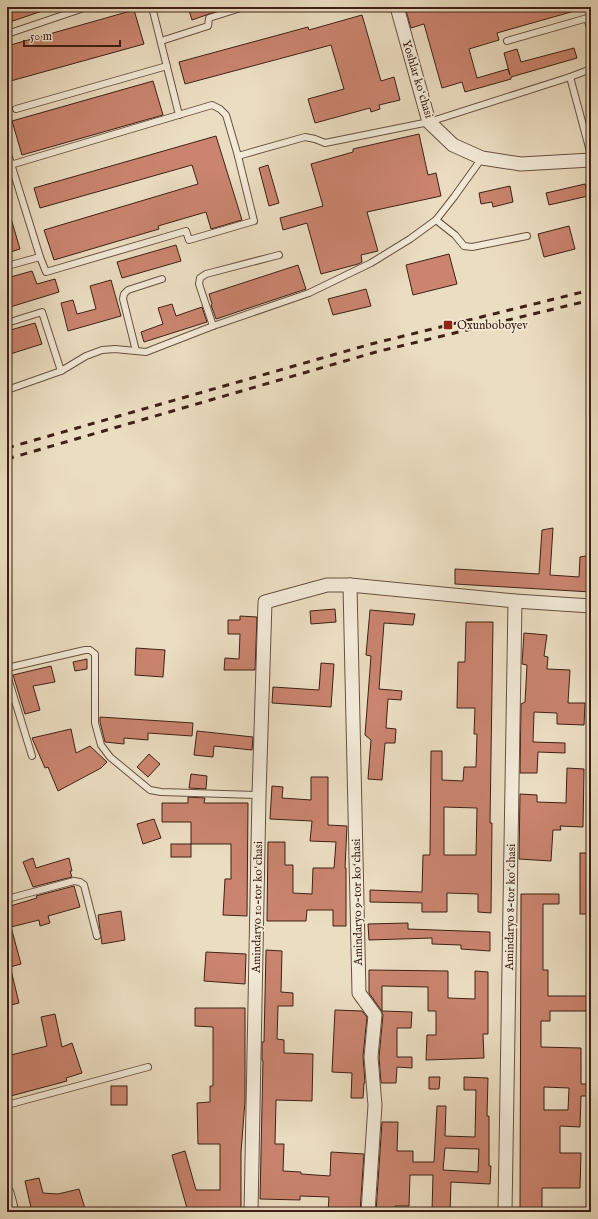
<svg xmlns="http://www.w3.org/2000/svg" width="598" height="1219" viewBox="0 0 598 1219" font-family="'IM FELL English',serif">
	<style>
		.building { fill: #ca846f; stroke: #3d2115; fill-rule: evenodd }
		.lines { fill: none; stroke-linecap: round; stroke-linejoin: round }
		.lane-casing { stroke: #685040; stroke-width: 8 }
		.street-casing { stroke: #685040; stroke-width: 15 }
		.lane { stroke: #f2e9d7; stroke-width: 6 }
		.street { stroke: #f2e9d7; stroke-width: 13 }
		.rail { stroke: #3d2115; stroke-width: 3; stroke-dasharray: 7 7; stroke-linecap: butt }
		.poi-dot { fill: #8f2418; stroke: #f2e9d7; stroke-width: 1.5 }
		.labels { text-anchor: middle; stroke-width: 3.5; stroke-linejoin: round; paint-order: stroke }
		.street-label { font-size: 12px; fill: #3d2115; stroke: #f2e9d7 }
		.poi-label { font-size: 12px; fill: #3d2115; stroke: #f2e9d7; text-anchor: start }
	</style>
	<rect width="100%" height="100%" fill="#ebddc1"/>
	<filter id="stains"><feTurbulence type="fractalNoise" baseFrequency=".005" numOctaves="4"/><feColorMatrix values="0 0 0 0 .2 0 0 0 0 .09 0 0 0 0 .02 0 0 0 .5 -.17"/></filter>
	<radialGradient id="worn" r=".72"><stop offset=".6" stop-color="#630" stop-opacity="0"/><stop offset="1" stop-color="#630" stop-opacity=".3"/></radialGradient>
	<g class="building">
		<path d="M7,7H48V9L7,23Z"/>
		<path d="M188,7H225L226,8L192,20Z"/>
		<path d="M405,7H578V10L497,33L499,40L469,49L477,78L508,69L510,75L504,53L517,49L521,62L574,48L577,58L511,77V79L465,92L462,82L442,88L424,24L411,28Z"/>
		<path d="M134,10L144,44L7,82V46Z"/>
		<path d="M362,15L381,81L394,77L400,100L379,105L380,109L371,112L370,108L315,123L308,99L344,89L331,45L185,84L179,62L308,27L309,30Z"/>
		<path d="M153,81L163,115L22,155L12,121Z"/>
		<path d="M419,134L428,175L436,173L441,196L367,212L378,251L361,255L362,262L358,264L321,274L307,223L283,230L280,218L323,206L311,164L353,152V149Z"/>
		<path d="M216,136L242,220L211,229L206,212L158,226L159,229L54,260L44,230L198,184L192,165L40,208L34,188Z"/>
		<path d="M268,165L279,203L269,206L259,168Z"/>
		<path d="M585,184L588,196L549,205L546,193Z"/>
		<path d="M510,186L513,202L493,207L492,202L481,204L479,193Z"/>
		<path d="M10,215L20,249L7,253V216Z"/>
		<path d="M569,226L575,249L544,257L538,234Z"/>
		<path d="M176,245L181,261L122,278L117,262Z"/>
		<path d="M449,254L457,284L413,295L406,265Z"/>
		<path d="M298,265L306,289L216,319L211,305L212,304L209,294Z"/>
		<path d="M32,271L37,284L55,279L59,292L7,308V278Z"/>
		<path d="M111,280L121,316L68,331L61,303L73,300L77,314L96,309L90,286Z"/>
		<path d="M366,289L371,306L333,315L328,299Z"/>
		<path d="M172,304L176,316L202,307L207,322L144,342L141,332L163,324L158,308Z"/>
		<path d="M35,323L42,344L7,355V331Z"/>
		<path d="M553,528L550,575L579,577L580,557L591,555L589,579H591V592L455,584V569L539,574L542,530Z"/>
		<path d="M335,609L336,622L311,624L310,611Z"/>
		<path d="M370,610L415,614L413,625L384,623L379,689L402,691L401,700L388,699L386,728L396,729L395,743H385L382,780L368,779L371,740L365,735L371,656L366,655Z"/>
		<path d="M240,616L257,617L255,670H224L225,658L239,659L240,634H228V620H240Z"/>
		<path d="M466,622H493L490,823H492L491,913L478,912V894L447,893V912H422V903L370,902V890L422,892L423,855H430L431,751H442V780L463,781L464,767H476L477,734H474L475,708H457L458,662H465ZM444,807L477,808L476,855H444Z"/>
		<path d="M524,633L547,635L544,656L548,657L547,669L570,670L568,703H585L584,725L557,724V713L534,712L533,742L565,743V753L538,752L537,773H520L521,704L525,702L527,665L522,664Z"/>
		<path d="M136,648L165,650L163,677L135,675Z"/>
		<path d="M87,659V669L75,671L73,662Z"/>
		<path d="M321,663L334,664L331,707L272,703L273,687L319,690Z"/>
		<path d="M51,666L55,682L33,686L40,710L25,714L13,675Z"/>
		<path d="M100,717L193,723L192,736L148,733V740L124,738V744L105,742L100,722Z"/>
		<path d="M71,729L76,753L90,746L107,762L101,768L58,791L48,767L45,768L32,738Z"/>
		<path d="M197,731L253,737L252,750L214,746L213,757L194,755Z"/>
		<path d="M149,754L160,764L148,777L137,767Z"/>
		<path d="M567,768L584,769L583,827L560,826L561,830H553L551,861L519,859L520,794L537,795V802L566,803Z"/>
		<path d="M191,774L207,776L206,789L189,788Z"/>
		<path d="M311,777H328V825L347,826L345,868H346V926H333V910H307L306,921H267L268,842H285V865H293V893L312,894L313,868H334L336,842L310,841L312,821L270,819L272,786L283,787L282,798L311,800Z"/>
		<path d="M188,797L205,798L204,803H248L247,916L223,915L225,879H231V844H191V822H162V803H188Z"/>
		<path d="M154,819L161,838L143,844L137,824Z"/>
		<rect x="171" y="844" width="20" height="13"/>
		<rect x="580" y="853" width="11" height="61"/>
		<path d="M33,858L36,868L69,858L72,871H70L72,877L33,887L23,862Z"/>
		<path d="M74,886L80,907L48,916L50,923L40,926L39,920L11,927L21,964L10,967L7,956V907L37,898L36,896Z"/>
		<path d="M521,894H559V904H543V970H548V996H591V1011H550V1021H541V1047L581,1048V1084H591V1096H581L580,1127L560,1126V1153H581L580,1188H542V1212H520ZM544,1087L569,1088L568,1110H544Z"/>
		<path d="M121,911L125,940L102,944L98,915Z"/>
		<path d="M408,923V929L490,932V951L461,949V945L432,944V938L369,940L368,924Z"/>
		<path d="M266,950L282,951L281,992L293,993V1006H278L277,1039L284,1040V1053L313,1054L312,1101L276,1100L275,1144H284L283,1171L301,1172V1174L330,1176L331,1152L364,1154L360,1212H328L329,1197L300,1196V1200L260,1199L263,1061L262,1060V1042H264Z"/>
		<path d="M206,952L246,954L245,984L204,981Z"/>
		<path d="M7,970H11L19,1003L7,1006Z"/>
		<path d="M369,970L448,971V998L475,999V971L488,972V1034H483L484,1058L426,1060L427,1035H436V1011H428V987L382,986V1011L412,1012L411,1028H397V1057H412V1068L397,1067L396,1083H381L379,1057L383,1015L381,1010L369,993Z"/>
		<path d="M195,1008H245V1101L241,1152V1212H188L172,1155L185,1151L196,1190H220V1144H198L197,1103L210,1102V1086H213V1027L195,1026Z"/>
		<path d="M335,1010L362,1011L367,1017L363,1056L365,1083H364L363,1098H351L352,1073L332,1072Z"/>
		<path d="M55,1014L62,1047L72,1043L82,1073L66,1078L67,1081L7,1097V1056L47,1046L41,1017Z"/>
		<path d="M429,1077H440L439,1089H429Z"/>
		<path d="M464,1077L488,1078L487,1116H489V1166H491L490,1184L451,1182L450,1212H432L433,1175H410L409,1206H395V1212H376L382,1122H398L397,1151H413V1162H434L437,1106H446L445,1136L475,1137L476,1090H464ZM445,1148L479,1149L478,1172L443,1170Z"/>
		<rect x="111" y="1086" width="16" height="19"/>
		<path d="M39,1178L43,1193L58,1194L79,1189L86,1212H32L25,1181Z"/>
	</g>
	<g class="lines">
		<defs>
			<g id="lane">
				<path d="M152,7L179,115"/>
				<path d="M587,18L591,31"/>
				<path d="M7,34L87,7"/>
				<path d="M161,41L208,26L209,18L244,7"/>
				<path d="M507,41L591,17"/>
				<path d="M570,77L591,155"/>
				<path d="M16,109L167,66"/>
				<path d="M7,151L40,257"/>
				<path d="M7,166L212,105L220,109L226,115L238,156L305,137L315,139L325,143L429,122L570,77L591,69"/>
				<path d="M436,220L455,235L464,246L472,247L527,236"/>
				<path d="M7,266L40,257L46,272L186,231L189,240L254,221L238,156"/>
				<path d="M7,323L42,312L61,371"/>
				<path d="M213,326L199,284L200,278L206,274L279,255"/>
				<path d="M136,351L123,299L124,294L128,290L162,279"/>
				<path d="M7,390L61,371L86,356L102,350L115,349L146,352L213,326L309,293L371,263L410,239L436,220L454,197L482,158"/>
				<path d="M7,668L85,650H90L95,654V723L101,745L110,757L150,790L161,792L259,795"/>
				<path d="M7,675L32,756"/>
				<path d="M7,899L74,881L80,882L84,885L97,936"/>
				<path d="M7,1105L148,1067"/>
			</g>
			<g id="street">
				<path d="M397,7L429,122L453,145L482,158L521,164L591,160"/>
				<path d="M350,585L359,993L375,1015L371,1057L375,1105L368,1212"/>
				<path d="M7,1193L12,1212"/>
				<path d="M251,1212L259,795L265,602L327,585H350L515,601L591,606"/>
				<path d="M505,1212L515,601"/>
			</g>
		</defs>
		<use href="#lane" class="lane-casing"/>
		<use href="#street" class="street-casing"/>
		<use href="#lane" class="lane"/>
		<use href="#street" class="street"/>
		<g class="rail">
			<path d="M7,448L371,344L591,290"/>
			<path d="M7,459L376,352L591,300"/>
		</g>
	</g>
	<rect class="poi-dot" x="443" y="320" width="10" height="10" rx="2"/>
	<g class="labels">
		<g class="street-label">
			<text transform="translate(418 79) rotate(73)" y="4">Yoshlar koʻchasi</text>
			<text transform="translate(357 902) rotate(-91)" y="4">Amindaryo 9-tor koʻchasi</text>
			<text transform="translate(257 907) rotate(-89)" y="4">Amindaryo 10-tor koʻchasi</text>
			<text transform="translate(510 907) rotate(-89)" y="4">Amindaryo 8-tor koʻchasi</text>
		</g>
		<g class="poi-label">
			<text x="457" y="329">Oxunboboyev</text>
		</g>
	</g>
	<rect width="598" height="1219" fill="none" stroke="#ebddc1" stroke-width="24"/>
	<rect x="8" y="8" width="582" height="1203" fill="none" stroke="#3d2115" stroke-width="2"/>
	<rect x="12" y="12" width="574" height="1195" fill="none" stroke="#3d2115"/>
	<path d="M24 40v6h96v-6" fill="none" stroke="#3d2115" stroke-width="2"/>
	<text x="30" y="40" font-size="12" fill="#3d2115" stroke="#f2e9d7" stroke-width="3" paint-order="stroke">50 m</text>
	<rect width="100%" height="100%" filter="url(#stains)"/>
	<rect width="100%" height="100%" fill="url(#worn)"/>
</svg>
